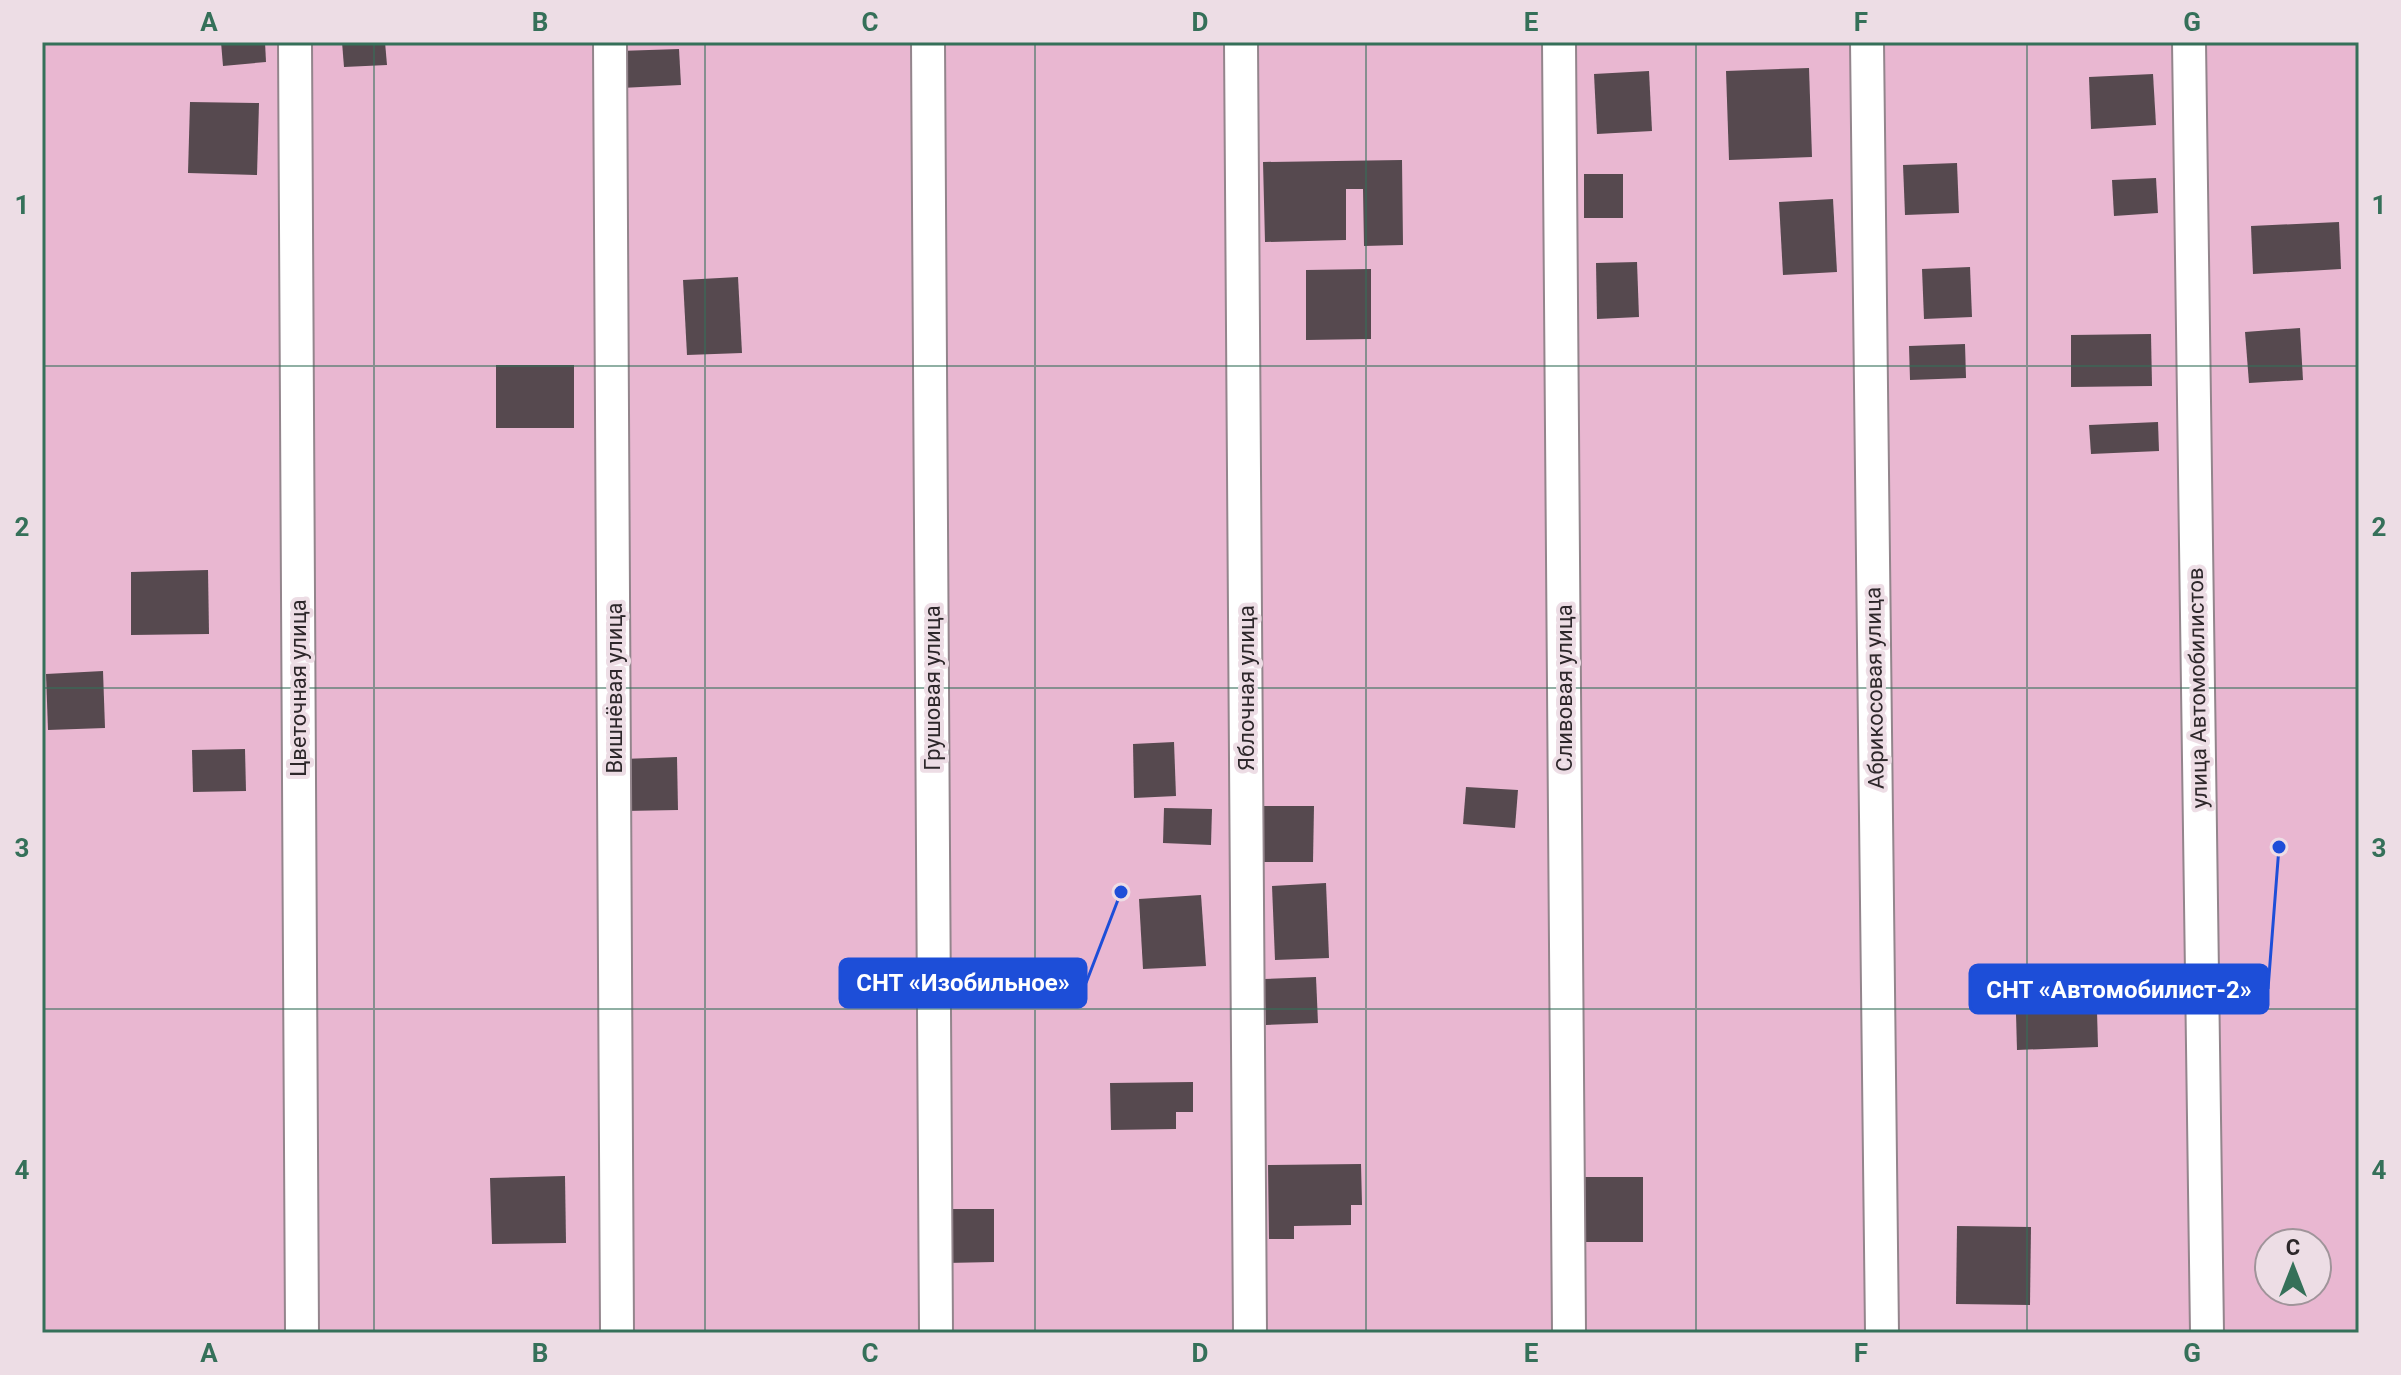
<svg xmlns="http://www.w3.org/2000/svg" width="2401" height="1375" viewBox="0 0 2401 1375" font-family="Roboto,sans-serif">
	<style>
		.green { fill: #e9b7d1; fill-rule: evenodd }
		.building { fill: #56494f }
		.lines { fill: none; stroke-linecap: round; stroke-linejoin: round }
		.minor-casing { stroke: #93858c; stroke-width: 36 }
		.minor { stroke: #fff; stroke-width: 32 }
		.grid { fill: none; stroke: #357059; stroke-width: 2; stroke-opacity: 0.55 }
		.labels { text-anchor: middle; stroke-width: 8; stroke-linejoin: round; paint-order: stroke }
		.street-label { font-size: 22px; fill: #2d272a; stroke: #eddde5 }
		.leader { fill: none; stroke: #1d4ed8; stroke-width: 3 }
		.callout-dot { fill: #1d4ed8; stroke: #eddde5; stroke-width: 3 }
		.callout { fill: #1d4ed8; stroke: #1d4ed8; stroke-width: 3 }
		.callout-label { font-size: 24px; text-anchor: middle; font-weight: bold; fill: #fff }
		.neatline { fill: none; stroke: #357059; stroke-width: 3 }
		.grid-label { font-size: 26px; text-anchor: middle; font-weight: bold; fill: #357059 }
	</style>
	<rect width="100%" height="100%" fill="#eddde5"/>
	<path class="green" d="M42,42H2359V1333H42ZM2269,1243H2317V1291H2269Z"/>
	<g class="building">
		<path d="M221,42H265L266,62L223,66Z"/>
		<path d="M342,42H385L387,65L344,67Z"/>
		<path d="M679,49L681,85L621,88L619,51Z"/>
		<path d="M1809,68L1812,157L1729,160L1726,71Z"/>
		<path d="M1649,71L1652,131L1597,134L1594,74Z"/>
		<path d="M2153,74L2156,125L2091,129L2089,77Z"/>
		<path d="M190,102L259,103L257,175L188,173Z"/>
		<path d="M1402,160L1403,245L1364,246L1363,189H1346V240L1265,242L1263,162Z"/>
		<path d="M1957,163L1959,213L1905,215L1903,165Z"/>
		<rect x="1584" y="174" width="39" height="44"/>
		<path d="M2156,178L2158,213L2114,216L2112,180Z"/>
		<path d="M1833,199L1837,272L1783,275L1779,202Z"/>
		<path d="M2339,222L2341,269L2253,274L2251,226Z"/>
		<path d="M1637,262L1639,317L1597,319L1596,263Z"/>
		<path d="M1970,267L1972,317L1924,319L1922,269Z"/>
		<path d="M1371,269V339L1306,340V270Z"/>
		<path d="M738,277L742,353L687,355L683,280Z"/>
		<path d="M2300,328L2303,380L2249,383L2245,332Z"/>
		<path d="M2151,334L2152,386L2071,387V335Z"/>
		<path d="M1965,344L1966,378L1910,380L1909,346Z"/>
		<rect x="496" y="365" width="78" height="63"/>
		<path d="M2158,422L2159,451L2091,454L2089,425Z"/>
		<path d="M208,570L209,634L131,635V572Z"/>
		<path d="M103,671L105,728L48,730L46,674Z"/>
		<path d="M1174,742L1176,796L1134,798L1133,744Z"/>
		<path d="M245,749L246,791L193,792L192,750Z"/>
		<path d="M677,757L678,810L624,811L623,759Z"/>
		<path d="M1466,787L1518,790L1515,828L1463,824Z"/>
		<path d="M1262,806H1314L1313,862H1261Z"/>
		<path d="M1164,808L1212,809L1211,845L1163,843Z"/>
		<path d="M1326,883L1329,958L1275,960L1272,886Z"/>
		<path d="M1201,895L1206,966L1143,969L1139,899Z"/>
		<path d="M2096,975L2098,1047L2017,1050L2015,977Z"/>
		<path d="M1316,977L1318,1023L1266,1025L1264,979Z"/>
		<path d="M1193,1082V1112H1176V1129L1111,1130L1110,1083Z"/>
		<path d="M1361,1164L1362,1205H1351V1225L1294,1226V1239H1269L1268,1165Z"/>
		<path d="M565,1176L566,1243L492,1244L490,1178Z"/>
		<rect x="1577" y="1177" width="66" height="65"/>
		<path d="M945,1209H994V1262L946,1263Z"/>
		<path d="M1957,1226L2031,1227L2030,1305L1956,1304Z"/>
	</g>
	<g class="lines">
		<defs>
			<g id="minor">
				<path d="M295,42L302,1333"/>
				<path d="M610,42L617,1333"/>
				<path d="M928,42L936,1333"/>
				<path d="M1241,42L1250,1333"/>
				<path d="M1559,42L1569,1333"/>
				<path d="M1867,42L1882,1333"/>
				<path d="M2189,42L2207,1333"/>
			</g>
		</defs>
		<use href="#minor" class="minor-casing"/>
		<use href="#minor" class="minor"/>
	</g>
	<path class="grid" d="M374,42V1333M705,42V1333M1035,42V1333M1366,42V1333M1696,42V1333M2027,42V1333M42,366H2359M42,688H2359M42,1009H2359"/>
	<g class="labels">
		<g class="street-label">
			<text transform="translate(298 688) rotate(-90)" y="8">Цветочная улица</text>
			<text transform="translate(614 688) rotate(-90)" y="8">Вишнёвая улица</text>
			<text transform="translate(932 688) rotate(-90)" y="8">Грушовая улица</text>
			<text transform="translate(1246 688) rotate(-90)" y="8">Яблочная улица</text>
			<text transform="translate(1564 688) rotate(-90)" y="8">Сливовая улица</text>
			<text transform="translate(1874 688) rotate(-91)" y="8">Абрикосовая улица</text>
			<text transform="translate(2197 688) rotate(-91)" y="8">улица Автомобилистов</text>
		</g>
	</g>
	<path class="leader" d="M1121 892L1086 983M2279 847L2268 989"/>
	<g class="callout-dot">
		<circle cx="1121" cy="892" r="8"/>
		<circle cx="2279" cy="847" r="8"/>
	</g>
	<g class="callout">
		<rect x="840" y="959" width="246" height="48" rx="8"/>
		<rect x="1970" y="965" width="298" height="48" rx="8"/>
	</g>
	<g class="callout-label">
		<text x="963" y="991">СНТ «Изобильное»</text>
		<text x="2119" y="998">СНТ «Автомобилист-2»</text>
	</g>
	<rect width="2401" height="1375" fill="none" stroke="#eddde5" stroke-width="88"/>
	<g transform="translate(2293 1267)"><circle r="38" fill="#eddde5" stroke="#a0949a" stroke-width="2"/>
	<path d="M0-6L14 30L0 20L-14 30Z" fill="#357059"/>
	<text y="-12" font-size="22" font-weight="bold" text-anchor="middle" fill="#2d272a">С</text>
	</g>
	<rect x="44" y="44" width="2313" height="1287" class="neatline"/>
	<g class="grid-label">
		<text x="209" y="31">A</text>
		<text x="540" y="31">B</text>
		<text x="870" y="31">C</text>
		<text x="1200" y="31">D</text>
		<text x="1531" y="31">E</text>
		<text x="1861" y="31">F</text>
		<text x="2192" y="31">G</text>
		<text x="22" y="214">1</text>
		<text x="2379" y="214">1</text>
		<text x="22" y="536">2</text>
		<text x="2379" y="536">2</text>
		<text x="22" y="857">3</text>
		<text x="2379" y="857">3</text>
		<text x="22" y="1179">4</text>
		<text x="2379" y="1179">4</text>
		<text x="209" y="1362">A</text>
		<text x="540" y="1362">B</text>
		<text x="870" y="1362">C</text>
		<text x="1200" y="1362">D</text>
		<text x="1531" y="1362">E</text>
		<text x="1861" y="1362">F</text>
		<text x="2192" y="1362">G</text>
	</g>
</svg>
